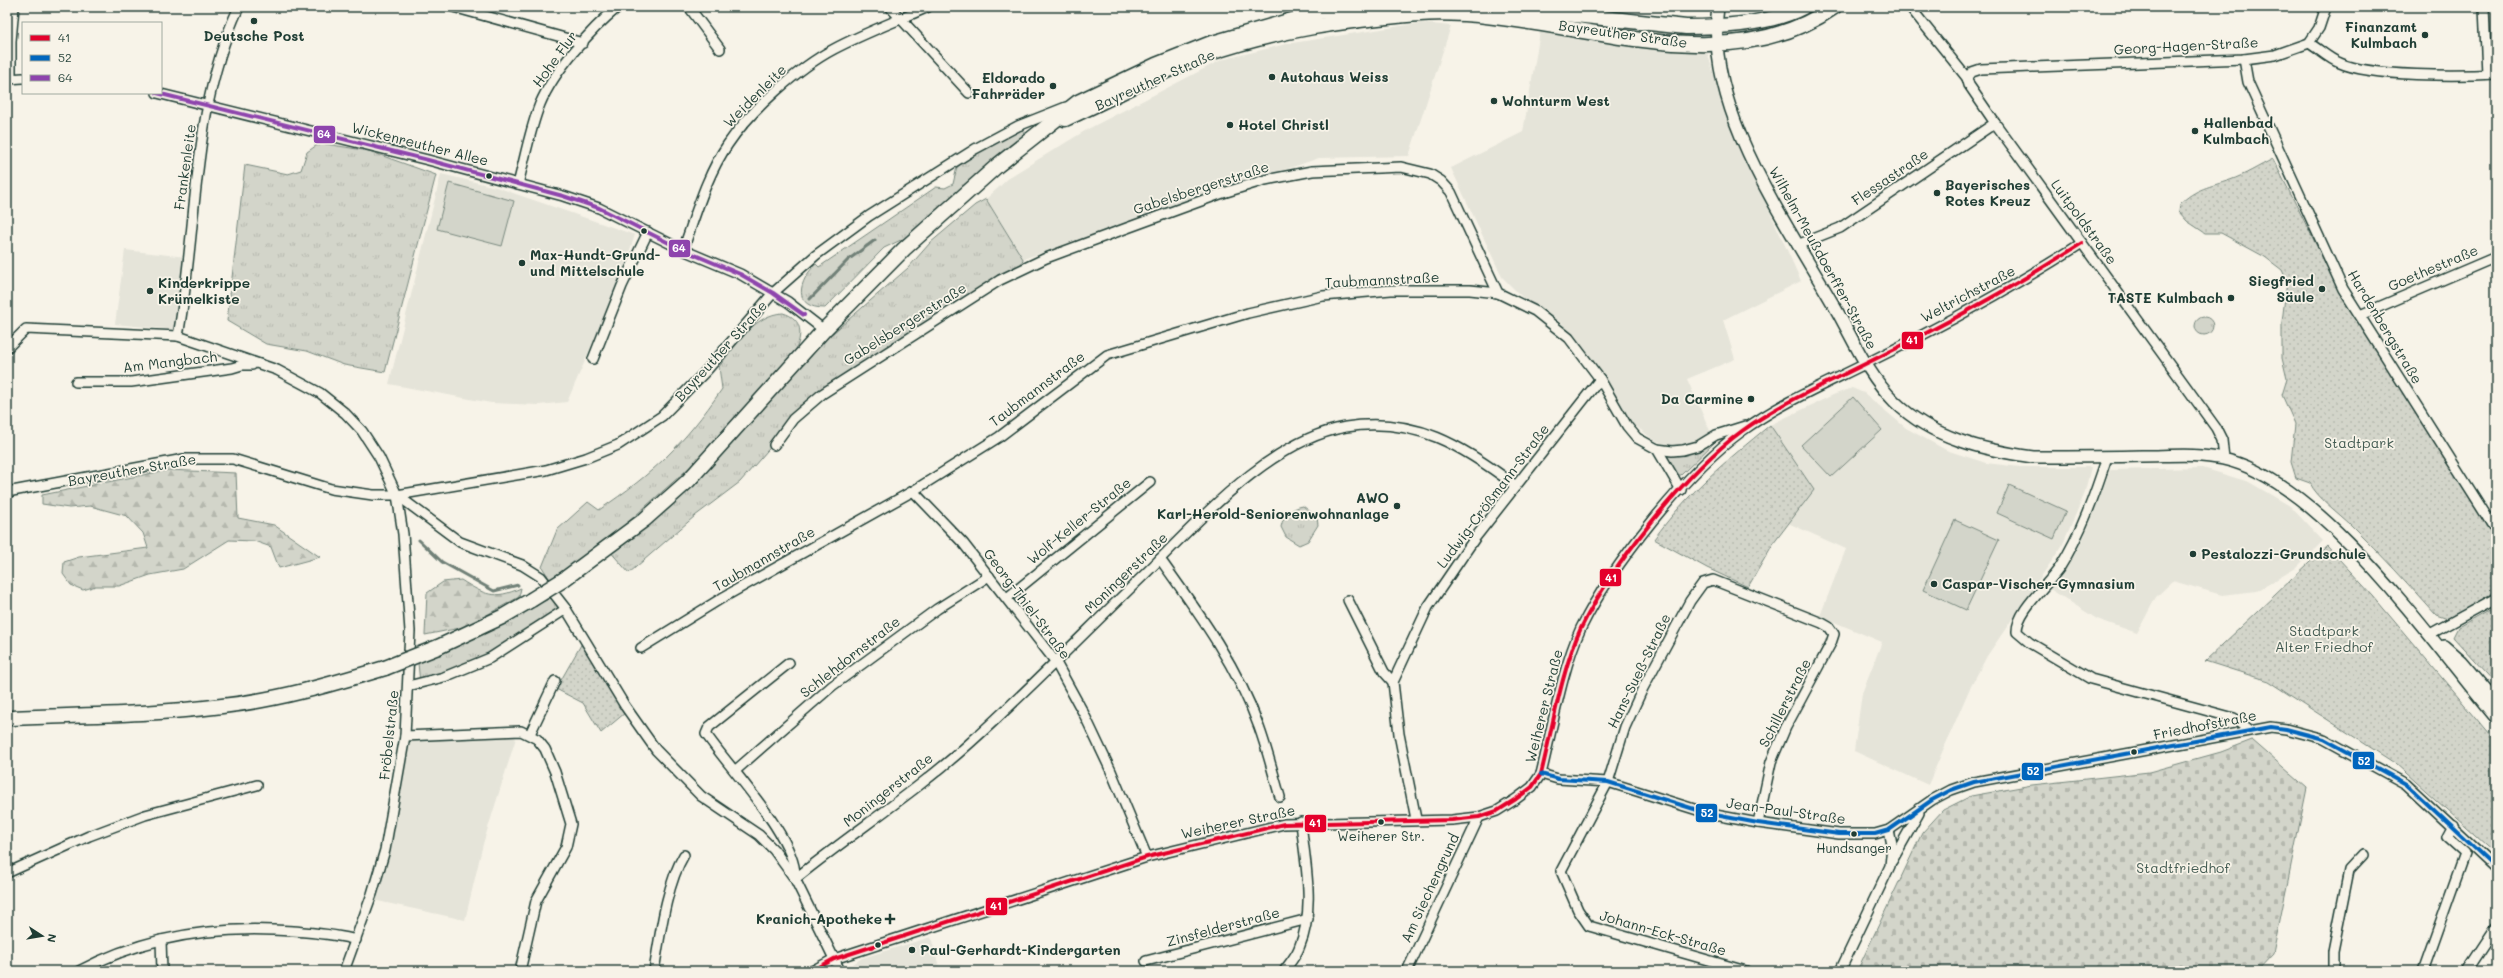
<svg xmlns="http://www.w3.org/2000/svg" width="2503" height="978" viewBox="0 0 2503 978" font-family="Mali,sans-serif">
	<style>
		.built { fill: #e5e4d9 }
		.grass { fill: url(#grass-tufts); stroke: #79897f }
		.forest { fill: url(#forest-firs); stroke: #79897f }
		.cemetery { fill: url(#cemetery-stones); stroke: #79897f }
		.park { fill: url(#park-dots); stroke: #79897f }
		.garden { fill: #d3d5ca; stroke: #79897f }
		.lines { fill: none; stroke-linecap: round; stroke-linejoin: round }
		.stream { stroke: #6f8077; stroke-width: 3 }
		.minor-casing { stroke: #1f3d34; stroke-width: 12 }
		.tertiary-casing { stroke: #1f3d34; stroke-width: 14 }
		.primary-casing { stroke: #1f3d34; stroke-width: 17 }
		.minor { stroke: #f7f3e8; stroke-width: 9 }
		.tertiary { stroke: #f7f3e8; stroke-width: 11 }
		.primary { stroke: #f7f3e8; stroke-width: 14 }
		.primary-bridge-casing { stroke: #1f3d34; stroke-width: 17; stroke-linecap: butt }
		.primary-bridge { stroke: #f7f3e8; stroke-width: 14 }
		.bus-1-casing { stroke: #f7f3e8; stroke-width: 7 }
		.bus-2-casing { stroke: #f7f3e8; stroke-width: 7 }
		.bus-3-casing { stroke: #f7f3e8; stroke-width: 7 }
		.bus-1 { stroke: #e4002b; stroke-width: 4 }
		.bus-2 { stroke: #0065bd; stroke-width: 4 }
		.bus-3 { stroke: #8e44ad; stroke-width: 4 }
		.poi-dot { fill: #1f3d34; stroke: #f7f3e8; stroke-width: 1.5 }
		.labels { text-anchor: middle; stroke-width: 3.5; stroke-linejoin: round; paint-order: stroke }
		.bus-label { font-size: 13px; fill: #1f3d34; stroke: #f7f3e8 }
		.poi-label { font-size: 14px; font-weight: bold; fill: #1f3d34; stroke: #f7f3e8; text-anchor: start }
		.street-label { font-size: 14px; fill: #1f3d34; stroke: #f7f3e8 }
		.park-label { font-size: 14px; fill: #435b52; stroke: #f7f3e8 }
		.line-badge { stroke: #f7f3e8; stroke-width: 1.5 }
		.badge-label { font-size: 11px; text-anchor: middle; font-weight: bold; fill: #fff }
	</style>
	<defs>
		<pattern id="grass-tufts" width="24" height="20" patternUnits="userSpaceOnUse"><rect width="24" height="20" fill="#d3d5ca"/><path d="M3 7l-1-3M5 7V3M7 7l1-3M15 17l-1-3M17 17v-4M19 17l1-3" fill="none" stroke="#b5b8ae"/></pattern>
		<pattern id="forest-firs" width="22" height="20" patternUnits="userSpaceOnUse"><rect width="22" height="20" fill="#d3d5ca"/><path d="M5 1l3.5 6h-7zM16 11l3.5 6h-7z" fill="#b5b8ae"/></pattern>
		<pattern id="cemetery-stones" width="16" height="16" patternUnits="userSpaceOnUse"><rect width="16" height="16" fill="#d3d5ca"/><path d="M2 7V4a2 2 0 0 1 4 0v3zM10 15v-3a2 2 0 0 1 4 0v3z" fill="#b5b8ae"/></pattern>
		<pattern id="park-dots" width="8" height="8" patternUnits="userSpaceOnUse"><rect width="8" height="8" fill="#d3d5ca"/><path d="M2 2h.1M6 6h.1" fill="none" stroke="#b5b8ae" stroke-width="1.8" stroke-linecap="round"/></pattern>
	</defs>
	<rect width="100%" height="100%" fill="#f7f3e8"/>
	<filter id="ink" filterUnits="userSpaceOnUse"><feTurbulence type="fractalNoise" baseFrequency=".025" numOctaves="2"/><feDisplacementMap in="SourceGraphic" scale="8" xChannelSelector="R" yChannelSelector="G"/><feConvolveMatrix kernelMatrix="1 2 1 2 8 2 1 2 1" color-interpolation-filters="sRGB"/></filter>
	<g filter="url(#ink)">
		<g class="built">
			<path d="M1420,23L1451,26L1409,156L1319,158L1023,259L986,199L1011,176L1088,129L1221,60L1286,44Z"/>
			<path d="M1540,32L1706,49L1729,121L1801,281L1723,320L1735,359L1687,379L1711,433L1686,444L1672,447L1654,440L1633,424L1600,369L1560,322L1524,299L1502,277L1451,168L1523,132Z"/>
			<path d="M441,174L496,187L635,235L616,290L567,402L539,405L491,403L389,384Z"/>
			<path d="M125,250L186,257L176,330L115,324Z"/>
			<path d="M1852,388L1864,393L1906,428L1946,450L1986,463L2020,467H2091L2084,495L2062,546L1987,656L1969,690L1928,785L1854,751L1862,693L1882,642L1820,616L1846,549L1788,523L1813,490L1770,425L1833,395Z"/>
			<path d="M2203,468L2249,482L2290,506L2323,541L2296,568L2257,591L2222,595L2173,581L2156,597L2137,633L2097,619L2050,589L2068,566L2085,535L2110,470Z"/>
			<path d="M512,735L516,738L483,844L465,920L373,900L409,739Z"/>
			<path d="M931,937L940,971H851L853,964L862,958Z"/>
		</g>
		<g class="grass">
			<path d="M1021,130L1025,131L1022,136L905,238L884,248L825,308C792,308 798,281 816,264L819,267L936,187L945,188L953,184L957,167L981,150Z"/>
			<path d="M320,143L369,151L436,175L385,372L344,365L307,351L266,344L227,321L245,165L288,174L301,170L307,152Z"/>
			<path d="M986,199L1023,259L1019,271L808,404L740,482L695,516L629,573L608,549L644,520L824,330L833,333L908,268L930,243L975,205Z"/>
			<path d="M783,313C804,319 802,336 795,352L699,459L591,555L551,581L542,567L557,530L588,502L599,510C654,473 684,444 722,389L719,367C734,346 755,314 783,313Z"/>
			<circle cx="2204" cy="326" r="9"/>
			<path d="M1713,440L1716,441L1681,475H1677L1665,456Z"/>
			<path d="M1303,506L1317,517L1318,525L1308,541L1299,545L1286,537L1281,527C1283,515 1292,508 1303,506Z"/>
			<path d="M557,595L566,609L516,642L420,683L418,663Z"/>
		</g>
		<g class="forest">
			<path d="M168,470L236,473L238,518L274,525L320,557L279,568L271,547L254,541L229,540L183,569L150,575L119,586H96L83,590L71,585L63,574L64,562L79,557L148,548L143,533L127,516L90,506L69,508L42,504V495Z"/>
			<path d="M461,580C485,595 494,600 521,588L519,597L465,627L425,635L427,593L443,582Z"/>
		</g>
		<path class="cemetery" d="M2252,740L2307,788L2273,954L2257,971H1857L1922,833L1943,810L1971,796L2032,785L2149,772L2221,752Z"/>
		<g class="park">
			<path d="M2273,159L2340,292L2496,540V591L2448,619L2436,615C2409,585 2381,554 2352,526C2339,513 2317,498 2310,483L2296,478L2291,462L2295,424L2282,395L2287,379L2282,358V322L2287,281L2282,270L2265,257L2221,233H2205L2187,221L2179,212L2180,204C2196,188 2210,187 2230,180C2245,175 2259,166 2273,159Z"/>
			<path d="M1770,425L1814,490L1773,544L1748,587L1707,568L1654,539C1688,492 1726,461 1770,425Z"/>
			<path d="M2327,546L2373,596L2496,742V854L2396,764L2268,681L2205,661Z"/>
			<path d="M2496,606V684L2453,637L2458,627Z"/>
			<path d="M582,643L625,713L601,733L583,703L556,689Z"/>
		</g>
		<g class="garden">
			<path d="M449,183L514,201L502,246L437,229Z"/>
			<path d="M1853,397L1882,430L1831,477L1801,445Z"/>
			<path d="M2009,485L2066,511L2054,539L1997,513Z"/>
			<path d="M1955,520L1999,540L1966,610L1923,590Z"/>
		</g>
		<g class="lines">
			<g class="stream">
				<path d="M810,299L848,260L875,240"/>
				<path d="M419,540L442,562L494,591L518,585"/>
			</g>
			<defs>
				<g id="minor">
					<path d="M453,7L583,43"/>
					<path d="M689,7L720,49"/>
					<path d="M890,7L969,93"/>
					<path d="M1302,7L1318,11"/>
					<path d="M1910,7L1967,78L1969,85L1995,123L2216,428L2222,440L2224,459"/>
					<path d="M2484,7L2487,74"/>
					<path d="M2309,43C2319,49 2329,59 2340,63C2371,77 2460,76 2496,74"/>
					<path d="M2309,43L2319,28L2326,7"/>
					<path d="M2244,59L2248,82L2343,289L2496,531"/>
					<path d="M1967,78L1972,72L1981,69L2244,59L2275,55L2309,43"/>
					<path d="M7,79L23,78"/>
					<path d="M11,79V41L14,7"/>
					<path d="M157,93L428,160L563,196L599,208L683,250L740,274L788,302L824,330"/>
					<path d="M518,184C525,158 530,129 540,104C554,71 590,30 618,7"/>
					<path d="M1797,245L1840,228L1995,123"/>
					<path d="M683,250C696,214 706,176 728,144C750,111 798,68 834,49C864,33 897,21 928,7"/>
					<path d="M2360,315L2496,257"/>
					<path d="M178,336C198,227 191,109 239,7"/>
					<path d="M7,348L26,329L178,336L277,370L320,393L345,413L362,431L379,457L397,495L403,534L410,631L405,736L385,850L372,894L344,971"/>
					<path d="M593,359L622,286L648,232"/>
					<path d="M76,382H131L232,368L242,365H252"/>
					<path d="M774,445L793,419L822,394L1000,280L1046,258L1127,228L1220,194L1265,180L1312,171L1401,167L1430,174L1441,181L1451,192L1498,293L1535,311L1569,338L1600,379L1627,426L1637,438L1657,449L1681,490"/>
					<path d="M1657,449L1672,451L1683,450L1698,446L1716,435L1745,426"/>
					<path d="M2107,457C2095,494 2081,534 2060,567C2048,585 2016,611 2017,632L2030,643L2091,679L2234,718L2250,730"/>
					<path d="M913,491L963,543L1055,661L1084,714L1111,771L1147,857"/>
					<path d="M7,492L184,459H233L331,489L373,495H397L546,470L586,458L618,445L662,416L707,370L773,293L816,255L869,216L975,149L1018,126L1066,107"/>
					<path d="M397,495L460,542L522,565L541,577L566,609"/>
					<path d="M1160,559C1198,612 1237,665 1259,727C1267,749 1273,773 1280,797"/>
					<path d="M1007,598L1150,482"/>
					<path d="M1348,600L1384,672L1393,682"/>
					<path d="M2430,634L2496,598"/>
					<path d="M641,648L722,598L913,491L999,437L1107,355L1248,313L1323,296L1391,290H1470L1498,293"/>
					<path d="M789,663L709,727L706,734C728,767 799,840 795,879"/>
					<path d="M408,686L444,677L490,658L566,609L625,706L656,750L701,796L759,835L774,850L795,879L840,971"/>
					<path d="M530,734L555,681"/>
					<path d="M405,736L521,731L537,739L545,749L555,772L571,824L566,847L536,901L520,971"/>
					<path d="M736,770L832,686L937,609L989,576"/>
					<path d="M1541,774L1558,779L1608,782L1710,814L1758,823L1839,834H1875L1889,830L1932,800L1951,790L1974,782L2271,727L2286,729L2324,739L2406,784L2496,868"/>
					<path d="M1416,819L1399,734L1393,682L1428,607L1475,538L1600,379"/>
					<path d="M1892,861L1919,813"/>
					<path d="M7,873L89,836L145,815L257,785"/>
					<path d="M795,879C853,832 916,792 971,742C1030,689 1086,631 1144,575C1197,523 1269,440 1346,427C1415,416 1463,446 1516,486"/>
					<path d="M161,940L162,971"/>
					<path d="M1146,961L1308,919"/>
					<path d="M79,971C146,935 218,925 293,931C315,933 336,934 356,940"/>
					<path d="M654,971C660,936 666,885 684,855"/>
					<path d="M812,971L834,959L1147,857L1284,824L1452,820L1479,817L1497,811L1516,799L1532,787L1541,774C1552,730 1562,668 1581,628C1612,565 1686,472 1742,431C1781,403 1823,385 1865,364C1939,328 2012,288 2082,243"/>
					<path d="M1284,971C1289,964 1296,956 1299,948C1316,908 1305,864 1301,822"/>
					<path d="M1407,971L1479,817"/>
					<path d="M1746,971L1589,926L1578,910L1561,871L1608,782L1625,727L1643,688L1690,601L1703,583L1713,580L1822,623L1829,627L1834,634L1831,643L1786,727L1771,762L1758,823"/>
					<path d="M1840,971L1890,866L1892,845L1889,830"/>
					<path d="M2333,971V951L2349,870L2363,855"/>
					<path d="M2423,971L2465,853L2447,837L2453,826"/>
					<path d="M2467,971L2496,927"/>
				</g>
				<g id="tertiary">
					<path d="M1718,7C1704,110 1788,224 1837,311C1855,343 1868,375 1895,402C1932,438 1983,450 2033,457C2069,457 2105,457 2142,456C2169,456 2197,453 2223,459C2321,480 2433,643 2496,718"/>
					<path d="M2444,646L2461,661L2496,702"/>
				</g>
				<g id="primary">
					<path d="M1502,7L1686,27C1721,27 1771,24 1803,7"/>
					<path d="M1065,119C1112,98 1158,72 1207,54C1276,30 1347,20 1419,14C1551,5 1716,91 1834,7"/>
					<path d="M563,580L644,520L688,481L824,330L904,249L998,165L1078,102L1156,65L1209,44L1320,12L1374,7"/>
					<path d="M438,647L502,617L531,600"/>
					<path d="M7,718C79,715 151,715 222,706C278,700 332,684 385,668"/>
				</g>
			</defs>
			<use href="#minor" class="minor-casing"/>
			<use href="#tertiary" class="tertiary-casing"/>
			<use href="#primary" class="primary-casing"/>
			<use href="#minor" class="minor"/>
			<use href="#tertiary" class="tertiary"/>
			<use href="#primary" class="primary"/>
			<defs>
				<g id="primary-bridge">
					<path d="M531,600L563,580"/>
					<path d="M385,668L438,647"/>
				</g>
			</defs>
			<use href="#primary-bridge" class="primary-bridge-casing"/>
			<use href="#primary-bridge" class="primary-bridge"/>
			<defs>
				<path id="bus-1" d="M812,971L834,959L1147,857L1284,824L1452,820L1479,817L1497,811L1516,799L1532,787L1541,774C1552,730 1562,668 1581,628C1612,565 1686,472 1742,431C1781,403 1823,385 1865,364C1939,328 2012,288 2082,243"/>
				<path id="bus-2" d="M1541,774L1558,779L1608,782L1710,814L1758,823L1839,834H1875L1889,830L1932,800L1951,790L1974,782L2271,727L2286,729L2324,739L2406,784L2496,868"/>
				<path id="bus-3" d="M157,93L428,160L563,196L599,208L683,250L740,274L773,293L804,315"/>
			</defs>
			<use href="#bus-1" class="bus-1-casing"/>
			<use href="#bus-2" class="bus-2-casing"/>
			<use href="#bus-3" class="bus-3-casing"/>
			<use href="#bus-1" class="bus-1"/>
			<use href="#bus-2" class="bus-2"/>
			<use href="#bus-3" class="bus-3"/>
		</g>
	</g>
	<g class="poi-dot">
		<circle cx="254" cy="21" r="4"/>
		<circle cx="2425" cy="35" r="4"/>
		<circle cx="1272" cy="77" r="4"/>
		<circle cx="1053" cy="86" r="4"/>
		<circle cx="1494" cy="101" r="4"/>
		<circle cx="1230" cy="125" r="4"/>
		<circle cx="2195" cy="131" r="4"/>
		<circle cx="489" cy="176" r="3.5"/>
		<circle cx="1937" cy="193" r="4"/>
		<circle cx="644" cy="231" r="3.5"/>
		<circle cx="522" cy="263" r="4"/>
		<circle cx="2322" cy="289" r="4"/>
		<circle cx="150" cy="291" r="4"/>
		<circle cx="2231" cy="298" r="4"/>
		<circle cx="1751" cy="399" r="4"/>
		<circle cx="1397" cy="506" r="4"/>
		<circle cx="2193" cy="554" r="4"/>
		<circle cx="1934" cy="584" r="4"/>
		<circle cx="2134" cy="752" r="3.5"/>
		<circle cx="1381" cy="822" r="3.5"/>
		<circle cx="1854" cy="834" r="3.5"/>
		<path d="M888 913h4v4h4v4h-4v4h-4v-4h-4v-4h4z"/>
		<circle cx="878" cy="945" r="3.5"/>
		<circle cx="912" cy="950" r="4"/>
	</g>
	<g class="labels">
		<g class="bus-label">
			<text x="1381" y="841">Weiherer Str.</text>
			<text x="1854" y="853">Hundsanger</text>
		</g>
		<g class="poi-label">
			<text x="2417" y="32" text-anchor="end">Finanzamt<tspan x="2417" dy="16">Kulmbach</tspan></text>
			<text x="254" y="41" text-anchor="middle">Deutsche Post</text>
			<text x="1280" y="82">Autohaus Weiss</text>
			<text x="1045" y="83" text-anchor="end">Eldorado<tspan x="1045" dy="16">Fahrräder</tspan></text>
			<text x="1502" y="106">Wohnturm West</text>
			<text x="2203" y="128">Hallenbad<tspan x="2203" dy="16">Kulmbach</tspan></text>
			<text x="1238" y="130">Hotel Christl</text>
			<text x="1945" y="190">Bayerisches<tspan x="1945" dy="16">Rotes Kreuz</tspan></text>
			<text x="530" y="260">Max-Hundt-Grund-<tspan x="530" dy="16">und Mittelschule</tspan></text>
			<text x="2314" y="286" text-anchor="end">Siegfried<tspan x="2314" dy="16">Säule</tspan></text>
			<text x="158" y="288">Kinderkrippe<tspan x="158" dy="16">Krümelkiste</tspan></text>
			<text x="2223" y="303" text-anchor="end">TASTE Kulmbach</text>
			<text x="1743" y="404" text-anchor="end">Da Carmine</text>
			<text x="1389" y="503" text-anchor="end">AWO<tspan x="1389" dy="16">Karl-Herold-Seniorenwohnanlage</tspan></text>
			<text x="2201" y="559">Pestalozzi-Grundschule</text>
			<text x="1942" y="589">Caspar-Vischer-Gymnasium</text>
			<text x="882" y="924" text-anchor="end">Kranich-Apotheke</text>
			<text x="920" y="955">Paul-Gerhardt-Kindergarten</text>
		</g>
		<g class="street-label">
			<text transform="translate(1623 34) rotate(8)" y="5">Bayreuther Straße</text>
			<text transform="translate(2186 46) rotate(-3)" y="5">Georg-Hagen-Straße</text>
			<text transform="translate(555 59) rotate(-54)" y="5">Hohe Flur</text>
			<text transform="translate(1155 80) rotate(-24)" y="5">Bayreuther Straße</text>
			<text transform="translate(755 96) rotate(-45)" y="5">Weidenleite</text>
			<text transform="translate(420 144) rotate(14)" y="5">Wickenreuther Allee</text>
			<text transform="translate(185 167) rotate(-82)" y="5">Frankenleite</text>
			<text transform="translate(1890 177) rotate(-34)" y="5">Flessastraße</text>
			<text transform="translate(1201 188) rotate(-18)" y="5">Gabelsbergerstraße</text>
			<text transform="translate(2084 222) rotate(54)" y="5">Luitpoldstraße</text>
			<text transform="translate(1823 258) rotate(61)" y="5">Wilhelm-Meußdoerffer-Straße</text>
			<text transform="translate(2433 268) rotate(-23)" y="5">Goethestraße</text>
			<text transform="translate(1382 280) rotate(-3)" y="5">Taubmannstraße</text>
			<text transform="translate(1968 294) rotate(-28)" y="5">Weltrichstraße</text>
			<text transform="translate(905 324) rotate(-32)" y="5">Gabelsbergerstraße</text>
			<text transform="translate(2385 327) rotate(59)" y="5">Hardenbergstraße</text>
			<text transform="translate(721 351) rotate(-48)" y="5">Bayreuther Straße</text>
			<text transform="translate(170 362) rotate(-7)" y="5">Am Mangbach</text>
			<text transform="translate(1037 389) rotate(-37)" y="5">Taubmannstraße</text>
			<text transform="translate(132 470) rotate(-10)" y="5">Bayreuther Straße</text>
			<text transform="translate(1493 496) rotate(-53)" y="5">Ludwig-Crößmann-Straße</text>
			<text transform="translate(1079 521) rotate(-39)" y="5">Wolf-Keller-Straße</text>
			<text transform="translate(764 559) rotate(-30)" y="5">Taubmannstraße</text>
			<text transform="translate(1126 573) rotate(-44)" y="5">Moningerstraße</text>
			<text transform="translate(1027 604) rotate(53)" y="5">Georg-Thiel-Straße</text>
			<text transform="translate(850 657) rotate(-38)" y="5">Schlehdornstraße</text>
			<text transform="translate(1639 671) rotate(-64)" y="5">Hans-Sueß-Straße</text>
			<text transform="translate(1785 703) rotate(-63)" y="5">Schillerstraße</text>
			<text transform="translate(1544 706) rotate(-76)" y="5">Weiherer Straße</text>
			<text transform="translate(2205 725) rotate(-11)" y="5">Friedhofstraße</text>
			<text transform="translate(389 735) rotate(-84)" y="5">Fröbelstraße</text>
			<text transform="translate(888 790) rotate(-38)" y="5">Moningerstraße</text>
			<text transform="translate(1786 811) rotate(8)" y="5">Jean-Paul-Straße</text>
			<text transform="translate(1238 822) rotate(-12)" y="5">Weiherer Straße</text>
			<text transform="translate(1430 888) rotate(-65)" y="5">Am Siechengrund</text>
			<text transform="translate(1223 927) rotate(-15)" y="5">Zinsfelderstraße</text>
			<text transform="translate(1663 933) rotate(16)" y="5">Johann-Eck-Straße</text>
		</g>
		<g class="park-label">
			<text x="2359" y="448">Stadtpark</text>
			<text x="2324" y="636">Stadtpark<tspan x="2324" dy="16">Alter Friedhof</tspan></text>
			<text x="2183" y="873">Stadtfriedhof</text>
		</g>
	</g>
	<g class="line-badge">
		<rect x="313" y="125" width="23" height="19" rx="4" fill="#8e44ad"/>
		<rect x="668" y="239" width="23" height="19" rx="4" fill="#8e44ad"/>
		<rect x="1901" y="331" width="23" height="19" rx="4" fill="#e4002b"/>
		<rect x="1599" y="568" width="23" height="19" rx="4" fill="#e4002b"/>
		<rect x="2352" y="751" width="23" height="19" rx="4" fill="#0065bd"/>
		<rect x="2021" y="762" width="23" height="19" rx="4" fill="#0065bd"/>
		<rect x="1695" y="803" width="23" height="20" rx="4" fill="#0065bd"/>
		<rect x="1304" y="814" width="23" height="19" rx="4" fill="#e4002b"/>
		<rect x="985" y="897" width="23" height="19" rx="4" fill="#e4002b"/>
	</g>
	<g class="badge-label">
		<text x="324" y="138">64</text>
		<text x="679" y="252">64</text>
		<text x="1912" y="344">41</text>
		<text x="1611" y="582">41</text>
		<text x="2364" y="765">52</text>
		<text x="2033" y="775">52</text>
		<text x="1707" y="817">52</text>
		<text x="1315" y="827">41</text>
		<text x="996" y="910">41</text>
	</g>
	<rect width="2503" height="978" fill="none" stroke="#f7f3e8" stroke-width="24"/>
	<rect x="12" y="12" width="2479" height="954" fill="none" stroke="#1f3d34" stroke-width="1.5" filter="url(#ink)"/>
	<rect x="22" y="22" width="140" height="72" fill="#f7f3e8" stroke="#a1aaa0"/>
	<rect x="30" y="35" width="20" height="6" fill="#e4002b" stroke="#a1aaa0"/>
	<text x="58" y="42" font-size="12" fill="#1f3d34">41</text>
	<rect x="30" y="55" width="20" height="6" fill="#0065bd" stroke="#a1aaa0"/>
	<text x="58" y="62" font-size="12" fill="#1f3d34">52</text>
	<rect x="30" y="75" width="20" height="6" fill="#8e44ad" stroke="#a1aaa0"/>
	<text x="58" y="82" font-size="12" fill="#1f3d34">64</text>
	<g transform="translate(42 936) rotate(102)" stroke="#f7f3e8" stroke-width="3" paint-order="stroke">
	<path d="M0-3L7 15L0 10L-7 15Z" fill="#1f3d34"/>
	<text y="-6" font-size="11" font-weight="bold" text-anchor="middle" fill="#1f3d34">N</text>
	</g>
</svg>
